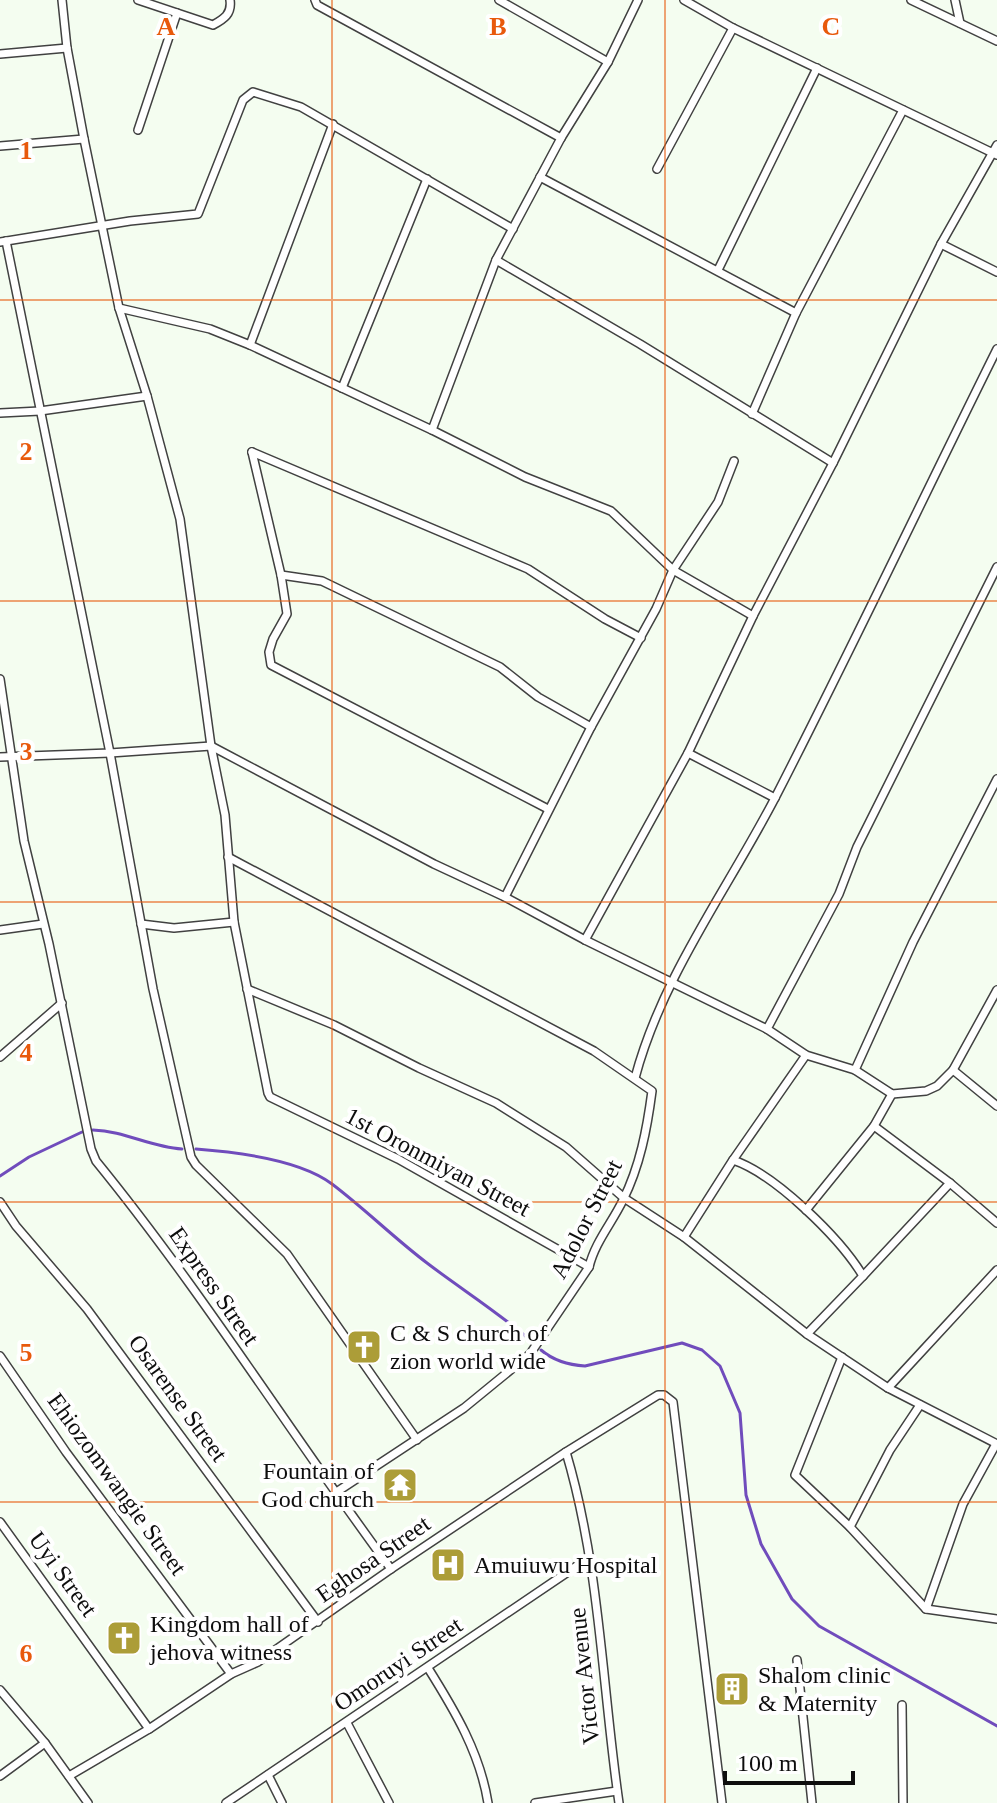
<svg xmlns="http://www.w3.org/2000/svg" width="997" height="1803" viewBox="0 0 997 1803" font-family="Georgia,serif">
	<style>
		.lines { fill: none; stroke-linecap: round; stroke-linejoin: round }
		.stream { stroke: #704cbc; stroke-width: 3 }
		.minor-casing { stroke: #414141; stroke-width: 10 }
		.minor { stroke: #fff; stroke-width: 7 }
		.grid { fill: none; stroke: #e8590c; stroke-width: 2; stroke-opacity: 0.55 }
		.labels { text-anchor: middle; stroke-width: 8; stroke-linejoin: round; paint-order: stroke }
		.street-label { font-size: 24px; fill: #0e0e0e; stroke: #fff }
		.poi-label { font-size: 24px; fill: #0e0e0e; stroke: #fff; text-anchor: start }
		.grid-label { font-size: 26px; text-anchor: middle; font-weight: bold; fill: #e8590c; stroke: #fff; stroke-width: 8; stroke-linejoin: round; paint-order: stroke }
	</style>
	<rect width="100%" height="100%" fill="#f4fdf0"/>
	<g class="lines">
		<g class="stream">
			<path d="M93,1130C125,1131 150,1147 182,1149"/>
			<path d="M196,1149C236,1152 300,1160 332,1184C365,1209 394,1238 427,1263C461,1289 498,1312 530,1340"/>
			<path d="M0,1176L29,1157L82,1132"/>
			<path d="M541,1350C554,1361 568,1365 585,1366L682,1343L702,1350L720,1366L740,1413L746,1495L761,1544L792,1599L819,1626L997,1726"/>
		</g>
		<defs>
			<g id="minor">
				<path d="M62,0L67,48L84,139L119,308L147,396L180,519L211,746L225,815L234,922L268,1093L270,1097L398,1159L589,1267"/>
				<path d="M138,0L213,25C224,19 232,14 230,0"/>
				<path d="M315,0L317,5L561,138"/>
				<path d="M499,0L608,62"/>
				<path d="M638,0L608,62L561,138L496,260L640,344L833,463"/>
				<path d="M684,0L733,28L997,155"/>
				<path d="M911,0L997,41"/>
				<path d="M955,0L960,23"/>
				<path d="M0,54L67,48"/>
				<path d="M138,130L177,13"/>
				<path d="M0,146L84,139"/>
				<path d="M657,169L733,28"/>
				<path d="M540,177L796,313"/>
				<path d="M6,241L110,753L153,989L191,1157L196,1165L287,1254L417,1440"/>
				<path d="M0,242L130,221L198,214L243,100L253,92L301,107L513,229"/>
				<path d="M941,244L997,272"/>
				<path d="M718,270L817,68"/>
				<path d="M119,308L210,329L250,345L432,430L525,477L611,511L673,570L753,616"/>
				<path d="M250,345L333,124"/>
				<path d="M342,388L427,179"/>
				<path d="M0,413L40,411L147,396"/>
				<path d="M752,414L796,313L903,110"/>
				<path d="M432,430L496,260"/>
				<path d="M252,452L281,575L287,614L273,639L269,652L271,665L548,809"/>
				<path d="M252,452L528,569L605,619L641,638"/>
				<path d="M997,567L857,847L839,894L767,1029L806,1055L855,1070L892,1094L926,1091L937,1086L953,1070L997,990"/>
				<path d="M281,575L322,581L500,667L538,697L591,727"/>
				<path d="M0,679L24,841L49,944L91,1149L96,1161C202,1291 291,1434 391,1569"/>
				<path d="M688,753L775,798"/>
				<path d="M0,757L110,753L211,746L434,864L505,897L591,727L656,609L673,570L718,502L734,461"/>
				<path d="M228,857L594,1051L652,1091C647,1129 640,1166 623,1200C612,1223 595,1242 589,1267L530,1354L464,1408L335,1493"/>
				<path d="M505,897L585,940L767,1029"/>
				<path d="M141,924L174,928L234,922"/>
				<path d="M0,930L43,924"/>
				<path d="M585,940L688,753L753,616L833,463L941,244L997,145"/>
				<path d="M247,989L334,1025L419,1068L496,1103L566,1147L624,1198L684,1237L807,1334L888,1388L997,1444"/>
				<path d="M0,1057L62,1003"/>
				<path d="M855,1070L913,942L997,779"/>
				<path d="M953,1070L997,1106"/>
				<path d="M635,1078C662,976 728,889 776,796C852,648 923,498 997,349"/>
				<path d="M874,1126L950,1183L997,1223"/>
				<path d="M733,1160C775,1174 840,1238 863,1276L807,1334"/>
				<path d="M0,1202L16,1226L87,1309L318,1622"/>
				<path d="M806,1210L874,1126L892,1094"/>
				<path d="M684,1237L733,1160L806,1055"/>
				<path d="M863,1276L950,1183"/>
				<path d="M0,1356L66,1452L231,1674"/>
				<path d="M842,1357L795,1475L850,1527L926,1609L997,1619"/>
				<path d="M888,1388L997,1270"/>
				<path d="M566,1452C600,1566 602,1686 619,1803"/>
				<path d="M0,1522L149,1729"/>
				<path d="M850,1527L890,1450L920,1405"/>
				<path d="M926,1609L963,1504L996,1444"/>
				<path d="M797,1660L812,1803"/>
				<path d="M428,1668C455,1711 480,1753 488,1803"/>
				<path d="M0,1690L45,1743L88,1803"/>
				<path d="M902,1705L903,1803"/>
				<path d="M347,1723L389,1803"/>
				<path d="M268,1775L282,1803"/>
				<path d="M0,1776L45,1743"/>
				<path d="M69,1776L149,1729L231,1674L258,1662L391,1569L566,1452L658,1395H664L673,1402L722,1803"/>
				<path d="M226,1803L590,1557"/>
				<path d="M535,1803L617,1791"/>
			</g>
		</defs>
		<use href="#minor" class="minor-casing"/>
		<use href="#minor" class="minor"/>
	</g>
	<path class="grid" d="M332,0V1803M665,0V1803M0,300H997M0,601H997M0,902H997M0,1202H997M0,1502H997"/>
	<defs>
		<symbol id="church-square" viewBox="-11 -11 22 22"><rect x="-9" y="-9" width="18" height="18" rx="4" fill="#ac9d38" stroke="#fff"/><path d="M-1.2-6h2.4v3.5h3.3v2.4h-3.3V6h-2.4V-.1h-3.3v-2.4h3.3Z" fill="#fff"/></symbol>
		<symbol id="temple-square" viewBox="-11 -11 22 22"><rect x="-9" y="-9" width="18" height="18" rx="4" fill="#ac9d38" stroke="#fff"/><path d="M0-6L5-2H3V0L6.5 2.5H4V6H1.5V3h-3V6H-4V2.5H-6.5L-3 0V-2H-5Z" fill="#fff"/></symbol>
		<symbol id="hospital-square" viewBox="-11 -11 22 22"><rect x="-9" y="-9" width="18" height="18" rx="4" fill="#ac9d38" stroke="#fff"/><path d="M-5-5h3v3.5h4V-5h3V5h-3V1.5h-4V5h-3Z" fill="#fff"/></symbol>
		<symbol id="building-square" viewBox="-11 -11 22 22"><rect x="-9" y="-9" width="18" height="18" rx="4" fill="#ac9d38" stroke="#fff"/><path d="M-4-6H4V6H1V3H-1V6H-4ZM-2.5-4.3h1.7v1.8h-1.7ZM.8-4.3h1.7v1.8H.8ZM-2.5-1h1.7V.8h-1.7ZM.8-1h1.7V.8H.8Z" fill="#fff"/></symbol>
	</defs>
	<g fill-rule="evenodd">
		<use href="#church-square" x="344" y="1327" width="40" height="40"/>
		<use href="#temple-square" x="380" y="1465" width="40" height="40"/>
		<use href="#hospital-square" x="428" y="1545" width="40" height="40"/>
		<use href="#church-square" x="104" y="1618" width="40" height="40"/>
		<use href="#building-square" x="712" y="1669" width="40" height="40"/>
	</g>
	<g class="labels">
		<g class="street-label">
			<text transform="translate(438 1162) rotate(28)" y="8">1st Oronmiyan Street</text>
			<text transform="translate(586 1219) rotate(-63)" y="8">Adolor Street</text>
			<text transform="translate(214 1286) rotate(55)" y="8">Express Street</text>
			<text transform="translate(178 1398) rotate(54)" y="8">Osarense Street</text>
			<text transform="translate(117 1484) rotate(54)" y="8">Ehiozomwangie Street</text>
			<text transform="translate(373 1559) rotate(-35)" y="8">Eghosa Street</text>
			<text transform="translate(63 1574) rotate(54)" y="8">Uyi Street</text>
			<text transform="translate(398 1664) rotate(-34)" y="8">Omoruyi Street</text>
			<text transform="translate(584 1676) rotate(-96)" y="8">Victor Avenue</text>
		</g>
		<g class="poi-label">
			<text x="390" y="1341">C &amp; S church of<tspan x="390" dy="28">zion world wide</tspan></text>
			<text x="374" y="1479" text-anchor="end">Fountain of<tspan x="374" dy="28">God church</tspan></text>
			<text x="474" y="1573">Amuiuwu Hospital</text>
			<text x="150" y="1632">Kingdom hall of<tspan x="150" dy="28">jehova witness</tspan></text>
			<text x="758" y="1683">Shalom clinic<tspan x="758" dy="28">&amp; Maternity</tspan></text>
		</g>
	</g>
	<g class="grid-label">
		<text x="166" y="35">A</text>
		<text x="498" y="35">B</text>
		<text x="831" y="35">C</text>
		<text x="26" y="159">1</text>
		<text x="26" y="460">2</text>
		<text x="26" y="760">3</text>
		<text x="26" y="1061">4</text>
		<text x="26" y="1361">5</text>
		<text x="26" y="1662">6</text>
	</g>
	<path d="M725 1771v12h128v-12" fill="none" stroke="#0e0e0e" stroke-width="4"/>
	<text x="737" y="1771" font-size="24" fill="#0e0e0e" stroke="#ffffff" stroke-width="6" paint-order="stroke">100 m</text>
</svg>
